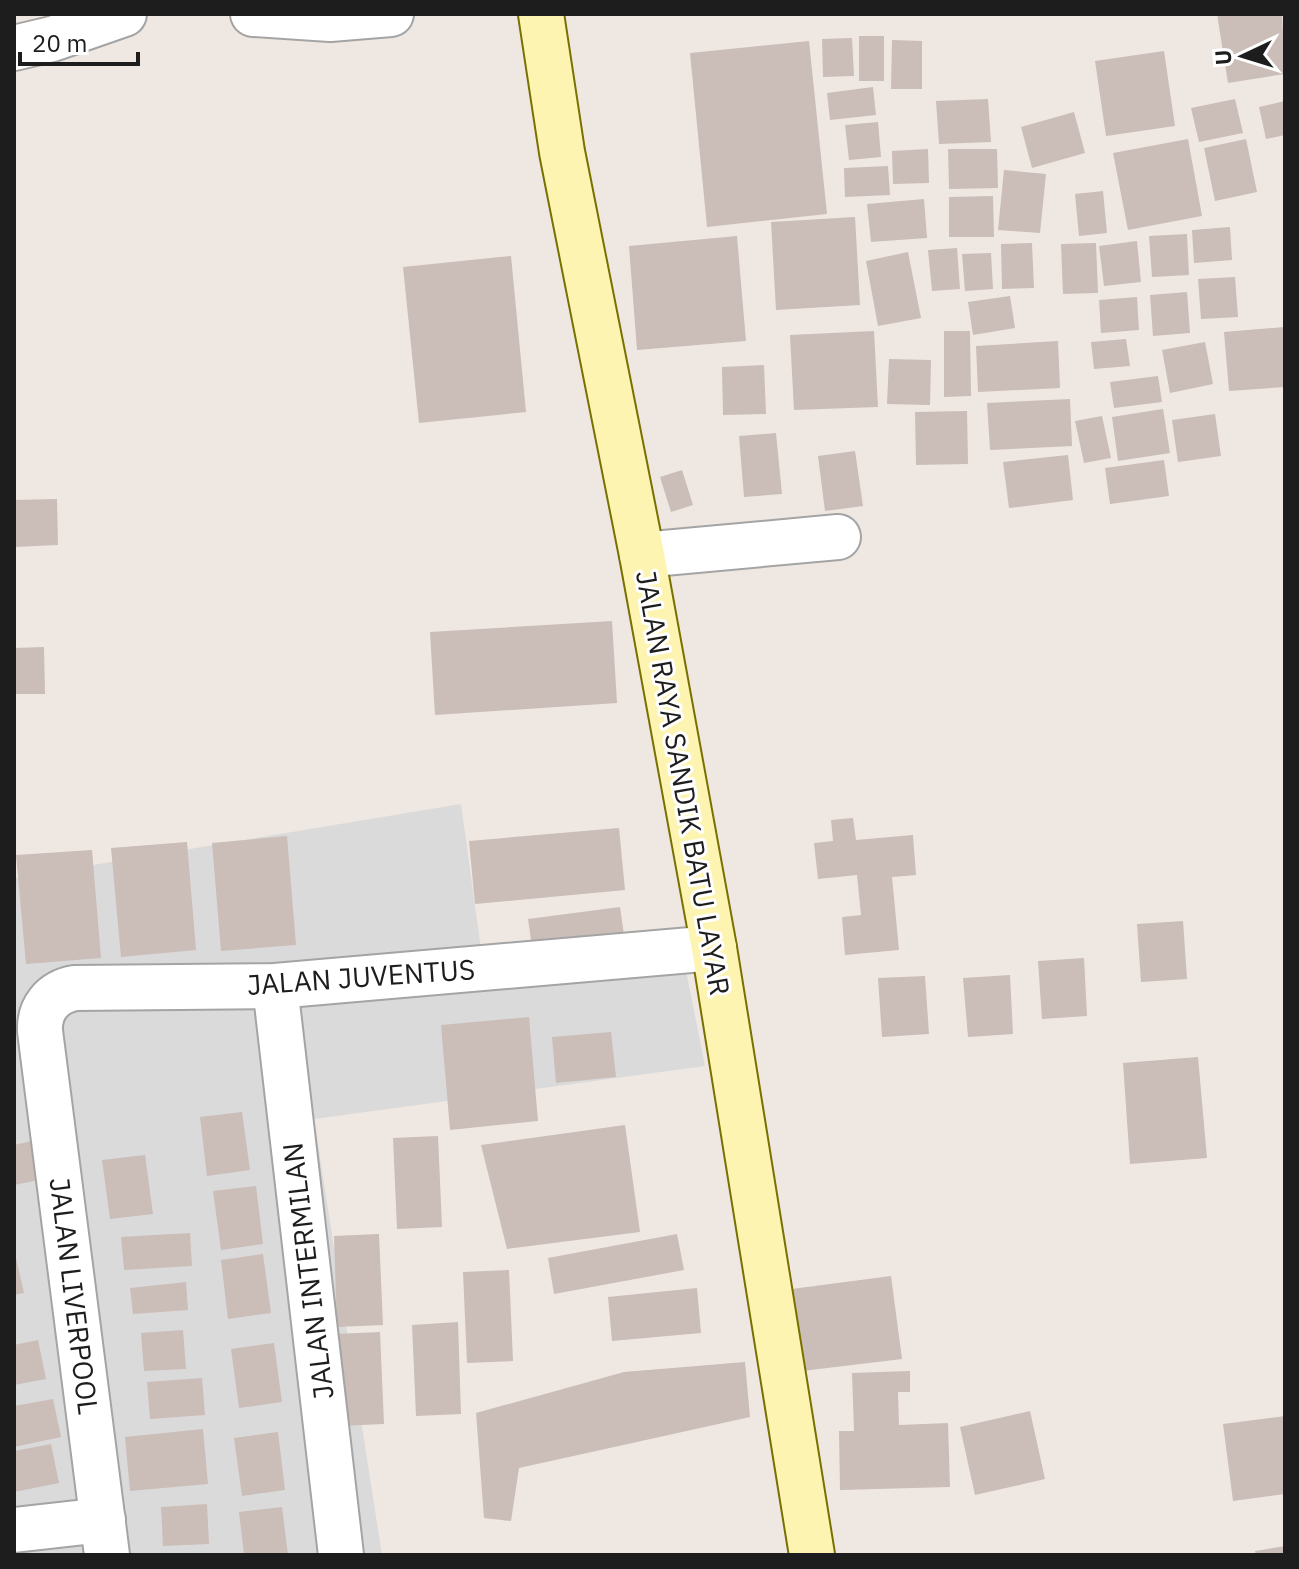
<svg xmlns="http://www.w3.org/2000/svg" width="1299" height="1569" viewBox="0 0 1299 1569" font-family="'IBM Plex Sans',sans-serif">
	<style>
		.residential { fill: #dbdada }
		.building { fill: #cbbdb8 }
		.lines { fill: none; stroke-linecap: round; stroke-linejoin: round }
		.street-casing { stroke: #a4a4a4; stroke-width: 48 }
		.secondary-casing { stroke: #787000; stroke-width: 48 }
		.street { stroke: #fff; stroke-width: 44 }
		.secondary { stroke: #fdf4b1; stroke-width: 44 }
		.labels { text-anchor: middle; stroke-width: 6; stroke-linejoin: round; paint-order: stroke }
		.street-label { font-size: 28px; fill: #1d1d1d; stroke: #fff }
	</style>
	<rect width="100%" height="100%" fill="#efe8e2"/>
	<path class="residential" d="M461,804L481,949L678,930L705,1066L314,1119L382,1555H14V878Z"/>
	<g class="building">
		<path d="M1217,14H1282L1285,74L1228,83Z"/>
		<rect x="859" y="36" width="25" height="45"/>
		<path d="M852,38L854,76L823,77L822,39Z"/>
		<path d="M892,40L922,41V89H891Z"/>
		<path d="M809,41L827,214L707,227L690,53Z"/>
		<path d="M1164,51L1175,126L1106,136L1095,61Z"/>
		<path d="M873,87L876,115L830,120L827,93Z"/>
		<path d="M988,99L991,142L939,144L936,101Z"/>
		<path d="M1235,99L1243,133L1199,142L1191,108Z"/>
		<path d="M1285,101V135L1266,139L1259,107Z"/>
		<path d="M1074,112L1085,153L1032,168L1021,127Z"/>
		<path d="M878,122L881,157L849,160L845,125Z"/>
		<path d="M1188,139L1202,216L1128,230L1113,153Z"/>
		<path d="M1246,139L1257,192L1215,201L1204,148Z"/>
		<path d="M928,149L929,183L893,184L892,151Z"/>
		<path d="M948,149H997L998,188L949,189Z"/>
		<path d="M888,166L890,195L845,197L844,168Z"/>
		<path d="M1004,170L1046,174L1040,233L998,230Z"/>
		<path d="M1103,191L1107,233L1079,236L1075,194Z"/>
		<path d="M993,196L994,237H949V197Z"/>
		<path d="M924,199L927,238L871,242L867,204Z"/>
		<path d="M855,217L860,305L776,310L771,222Z"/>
		<path d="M1230,227L1232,260L1194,263L1192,230Z"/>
		<path d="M1187,234L1189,275L1152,277L1149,236Z"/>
		<path d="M737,236L746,341L637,350L629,246Z"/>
		<path d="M1137,241L1141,282L1104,286L1099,246Z"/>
		<path d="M1032,243L1034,288L1002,289L1001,244Z"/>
		<path d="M1096,243L1098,293L1063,294L1061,244Z"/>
		<path d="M957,248L960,289L932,291L928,250Z"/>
		<path d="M908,252L921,318L878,326L866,261Z"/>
		<path d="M991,253L993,289L965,291L962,254Z"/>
		<path d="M511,256L526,412L419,423L403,267Z"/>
		<path d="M1235,277L1238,317L1201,319L1198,279Z"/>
		<path d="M1187,292L1190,333L1153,336L1150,295Z"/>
		<path d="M1010,296L1015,328L973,335L968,302Z"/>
		<path d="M1137,297L1139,330L1101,333L1099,300Z"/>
		<path d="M1285,327V387L1229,391L1224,332Z"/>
		<path d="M874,331L878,407L794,410L790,335Z"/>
		<path d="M944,331H970L971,396L944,397Z"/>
		<path d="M1126,339L1130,366L1094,369L1091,342Z"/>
		<path d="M1058,341L1060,388L978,392L976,346Z"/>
		<path d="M1205,342L1213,384L1170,393L1162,350Z"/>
		<path d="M889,359L931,360L930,405L887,404Z"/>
		<path d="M764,365L766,414L723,415L722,367Z"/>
		<path d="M1158,376L1162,402L1114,408L1110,382Z"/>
		<path d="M1070,399L1072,446L990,450L987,403Z"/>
		<path d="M1163,409L1170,453L1118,461L1112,417Z"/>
		<path d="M967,411L968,464L916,465L915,412Z"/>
		<path d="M1215,414L1221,456L1178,462L1172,420Z"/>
		<path d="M1102,416L1111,458L1084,463L1075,421Z"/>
		<path d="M776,433L782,494L744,497L739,436Z"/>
		<path d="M855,451L863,506L825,511L818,456Z"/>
		<path d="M1068,455L1073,500L1009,508L1003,462Z"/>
		<path d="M1164,460L1169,496L1110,504L1105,468Z"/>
		<path d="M682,470L693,505L671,512L660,477Z"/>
		<path d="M57,499L58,545L14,547V500Z"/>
		<path d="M612,621L617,703L435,715L430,632Z"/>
		<path d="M44,647L45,694H14V648Z"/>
		<path d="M853,818L856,840L913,835L916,875L892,877L899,950L845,955L842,917L861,915L857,875L818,879L814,843L833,841L831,820Z"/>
		<path d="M619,828L625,890L475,904L469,841Z"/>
		<path d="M287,836L296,945L221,951L212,843Z"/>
		<path d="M187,842L196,950L121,957L111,848Z"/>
		<path d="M92,850L101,958L26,964L16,855Z"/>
		<path d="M620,907L626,949L534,961L528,919Z"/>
		<path d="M1183,921L1187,979L1141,982L1137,924Z"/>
		<path d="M1084,958L1087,1016L1042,1019L1038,961Z"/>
		<path d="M1010,975L1013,1034L968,1037L963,978Z"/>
		<path d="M925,976L929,1034L882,1037L878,978Z"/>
		<path d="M529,1017L538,1121L450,1130L441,1025Z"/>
		<path d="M611,1032L616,1077L556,1083L552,1037Z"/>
		<path d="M1198,1057L1207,1158L1130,1164L1123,1063Z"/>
		<path d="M242,1112L250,1170L207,1176L200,1117Z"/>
		<path d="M625,1125L640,1232L507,1249L481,1145Z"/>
		<path d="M438,1136L442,1227L397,1229L393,1138Z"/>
		<path d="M32,1141L39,1180L14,1185V1145Z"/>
		<path d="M145,1155L153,1214L110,1219L102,1160Z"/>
		<path d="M256,1186L263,1244L221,1250L213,1191Z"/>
		<path d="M190,1233L192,1266L124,1270L121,1237Z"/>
		<path d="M379,1234L383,1325L337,1327L334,1236Z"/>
		<path d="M677,1234L684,1270L554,1294L548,1258Z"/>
		<path d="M14,1249L24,1293L14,1295Z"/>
		<path d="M263,1254L271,1313L228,1319L221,1260Z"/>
		<path d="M509,1270L513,1361L467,1363L463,1272Z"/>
		<path d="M891,1276L902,1359L794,1372L784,1290Z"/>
		<path d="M186,1282L188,1310L133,1314L130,1288Z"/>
		<path d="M697,1288L701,1333L612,1341L608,1297Z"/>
		<path d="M458,1322L461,1414L416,1416L412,1325Z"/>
		<path d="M183,1330L186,1369L144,1371L141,1333Z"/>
		<path d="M380,1332L384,1424L338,1426L335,1334Z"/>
		<path d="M38,1340L46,1379L14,1385V1345Z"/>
		<path d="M274,1343L282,1402L239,1408L231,1349Z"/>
		<path d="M745,1362L750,1417L519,1468L511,1521L484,1518L476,1413L624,1372Z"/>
		<path d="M910,1371V1392H898L899,1425L948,1423L950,1487L840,1490L839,1431H854L852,1373Z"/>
		<path d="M202,1378L205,1415L150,1419L147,1382Z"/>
		<path d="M53,1399L61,1437L14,1447V1406Z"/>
		<path d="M1030,1411L1045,1479L975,1495L960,1427Z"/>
		<path d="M1285,1416V1494L1233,1501L1223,1424Z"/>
		<path d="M203,1429L208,1484L130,1491L125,1437Z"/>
		<path d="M278,1432L285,1490L242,1496L234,1438Z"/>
		<path d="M51,1444L59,1483L14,1492V1451Z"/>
		<path d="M207,1504L209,1544L163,1546L161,1507Z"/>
		<path d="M282,1507L288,1555H244L239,1512Z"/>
		<path d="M1285,1546V1555H1256L1255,1551Z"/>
	</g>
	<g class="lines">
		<defs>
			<g id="street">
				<path d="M253,14L330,19L391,14"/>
				<path d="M14,48L52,39L124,14"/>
				<path d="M642,555L838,537"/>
				<path d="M275,986L341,1555"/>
				<path d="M14,1530L103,1520"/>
				<path d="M107,1555L40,1031C39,1009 52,992 75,988L275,986L714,948"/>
			</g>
			<path id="secondary" d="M541,14L562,152L642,555L714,948L812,1555"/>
		</defs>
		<use href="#street" class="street-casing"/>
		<use href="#secondary" class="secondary-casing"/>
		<use href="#street" class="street"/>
		<use href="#secondary" class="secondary"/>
	</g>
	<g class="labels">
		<g class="street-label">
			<text transform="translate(683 783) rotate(80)" y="10">JALAN RAYA SANDIK BATU LAYAR</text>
			<text transform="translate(361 977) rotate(-4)" y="10">JALAN JUVENTUS</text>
			<text transform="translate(308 1271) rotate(-97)" y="10">JALAN INTERMILAN</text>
			<text transform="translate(74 1296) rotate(83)" y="10">JALAN LIVERPOOL</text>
		</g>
	</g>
	<rect width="1299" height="1569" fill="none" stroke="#1d1d1d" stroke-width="32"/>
	<g transform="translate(1243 56) rotate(266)" stroke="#ffffff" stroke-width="6" paint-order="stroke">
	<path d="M0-6L14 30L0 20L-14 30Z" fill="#1d1d1d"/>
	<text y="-12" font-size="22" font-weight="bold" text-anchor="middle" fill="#1d1d1d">U</text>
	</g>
	<path d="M20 52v12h118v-12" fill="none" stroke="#1d1d1d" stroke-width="4"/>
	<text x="32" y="52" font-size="24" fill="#1d1d1d" stroke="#ffffff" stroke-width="6" paint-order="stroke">20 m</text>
</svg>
